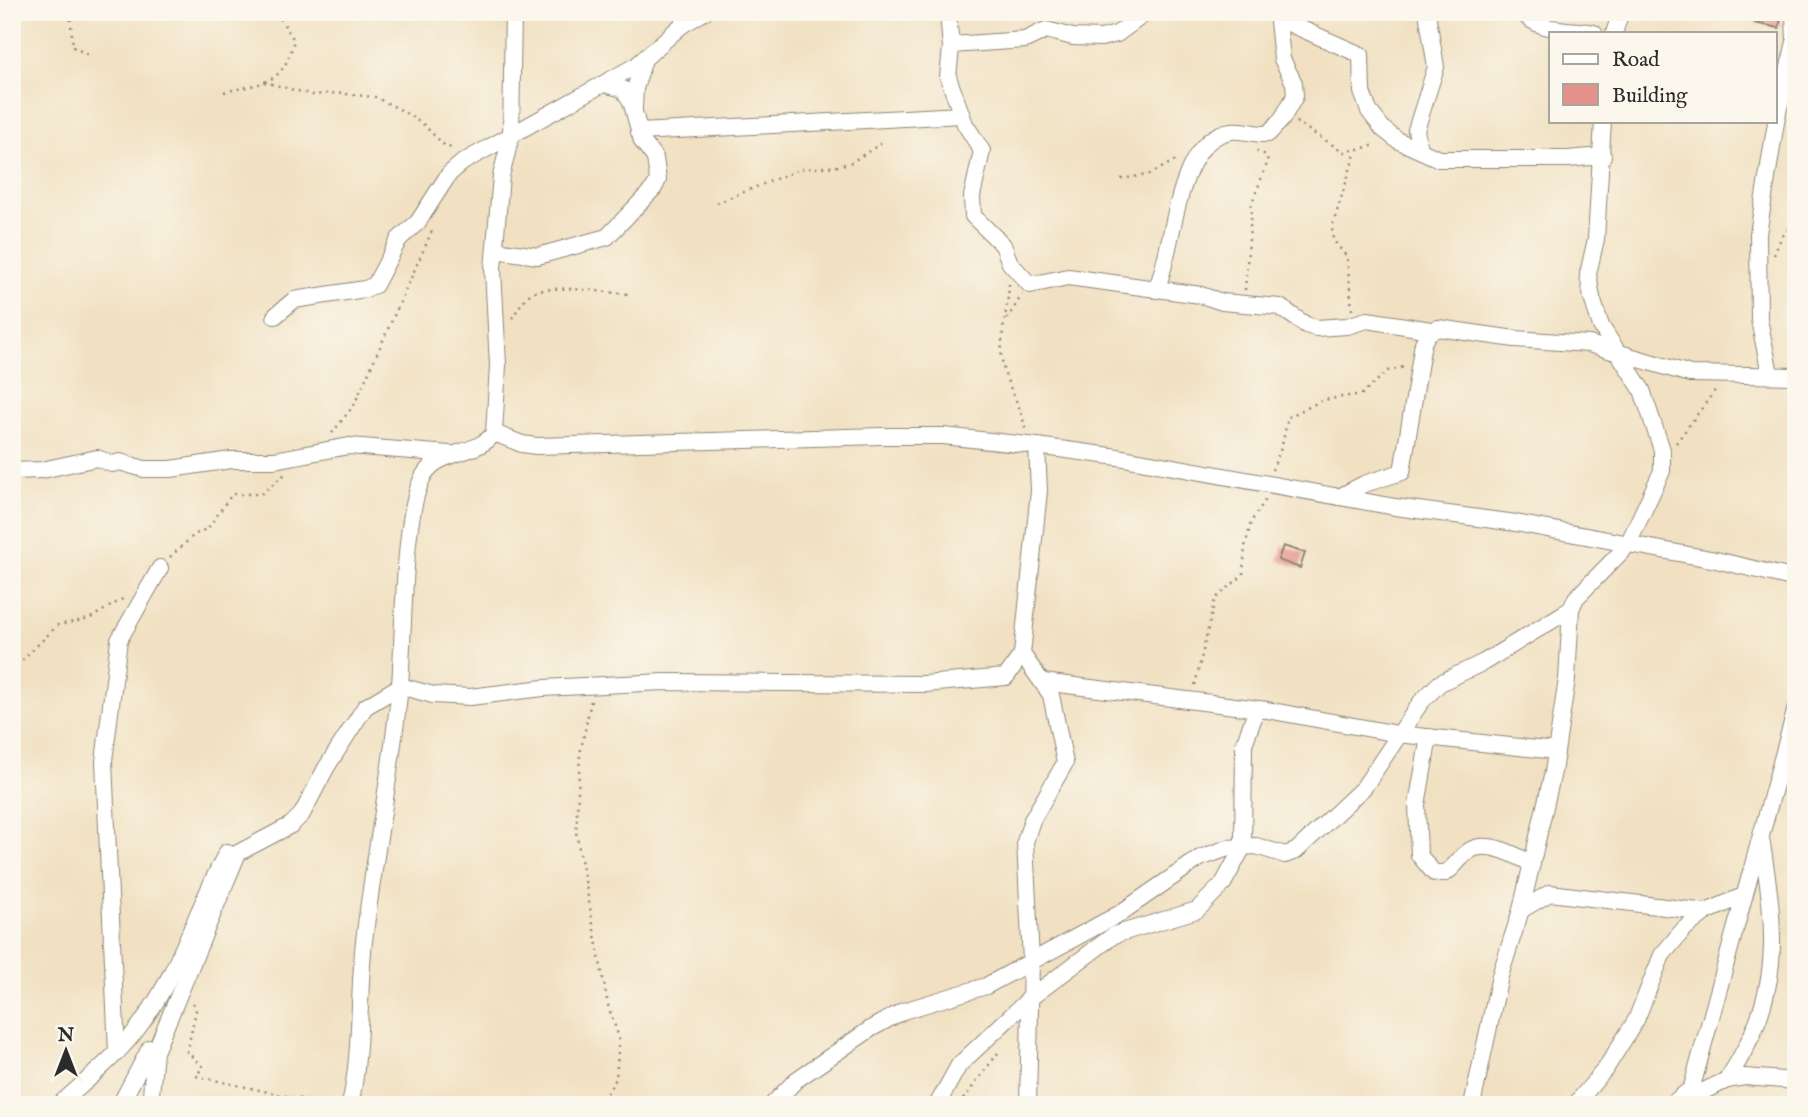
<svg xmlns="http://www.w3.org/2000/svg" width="1808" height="1117" viewBox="0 0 1808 1117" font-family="'IM FELL English',serif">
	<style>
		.building { fill: #e5918b }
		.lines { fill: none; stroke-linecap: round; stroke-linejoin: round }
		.street-casing { stroke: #8e8676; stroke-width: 18 }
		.path { stroke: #8e8676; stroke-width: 2.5; stroke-dasharray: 2 5; stroke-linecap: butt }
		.street { stroke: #fff; stroke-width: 16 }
	</style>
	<rect width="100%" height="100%" fill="#fbf7ec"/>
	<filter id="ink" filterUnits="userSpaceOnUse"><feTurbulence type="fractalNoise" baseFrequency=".0143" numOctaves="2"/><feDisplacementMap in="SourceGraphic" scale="14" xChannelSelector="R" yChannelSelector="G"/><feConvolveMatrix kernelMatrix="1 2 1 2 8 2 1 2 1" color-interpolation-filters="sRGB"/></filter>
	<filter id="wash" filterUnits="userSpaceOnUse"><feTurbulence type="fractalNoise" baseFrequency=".00686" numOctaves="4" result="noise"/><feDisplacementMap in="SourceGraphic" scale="28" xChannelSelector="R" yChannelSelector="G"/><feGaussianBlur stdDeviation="1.57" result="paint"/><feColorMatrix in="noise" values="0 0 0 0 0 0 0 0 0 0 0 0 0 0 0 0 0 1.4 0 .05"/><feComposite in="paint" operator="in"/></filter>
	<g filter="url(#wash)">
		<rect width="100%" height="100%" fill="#f1e1c2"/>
		<g id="blocks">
			<g class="building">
				<path d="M1757,12H1782L1779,28L1755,23Z"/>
				<path d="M1283,546L1305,553L1300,568L1278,560Z"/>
			</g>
		</g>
	</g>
	<g filter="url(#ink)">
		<use href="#blocks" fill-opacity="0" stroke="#8e8676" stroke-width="2"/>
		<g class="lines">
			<defs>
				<g id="street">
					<path d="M948,12L951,48L948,77L965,124L982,151L972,196L973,216L1003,245L1010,263L1030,285L1068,277L1201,295L1222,302L1280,307L1306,325L1316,328L1347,326L1367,320L1431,330"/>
					<path d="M1242,12H1245"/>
					<path d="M1523,12C1536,32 1573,29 1594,33"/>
					<path d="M1279,19L1361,55L1362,92L1369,111L1383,129L1397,140L1439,159H1567L1603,156"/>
					<path d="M1614,33L1621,12"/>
					<path d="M951,45L1025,40L1046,30L1073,37L1101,38L1117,34L1147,12"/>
					<path d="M634,108L635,89L644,59"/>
					<path d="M639,132L961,115"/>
					<path d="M1420,149L1416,130L1436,67L1427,12"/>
					<path d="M495,250L538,256L607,237L654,188L658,180L655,158L642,141L631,101L623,89L604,84"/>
					<path d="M1156,290C1175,248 1175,139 1231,131C1243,129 1256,135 1268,134L1282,119L1295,96L1294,83L1282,59L1277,12"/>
					<path d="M275,316L294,300L365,289L375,285L399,239L418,222L449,174L463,162L637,65L682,25L704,12"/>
					<path d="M1770,374L1759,319L1758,234L1777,116L1795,42L1794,12"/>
					<path d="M494,433L522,444L537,446L881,436H943L1037,446L1118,457L1395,507L1516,523L1716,560L1796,579"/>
					<path d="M12,471L42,470L97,458L112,464L120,462L144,469H171L231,460H274L349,446L449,454"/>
					<path d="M1339,497L1364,484L1402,472L1423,343L1428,333L1438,328L1515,339L1589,344L1690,374L1796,376"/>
					<path d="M1043,682L1267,710L1398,734L1556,751"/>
					<path d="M1429,737L1417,805L1419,855L1434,873H1445C1455,868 1459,857 1469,851C1486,839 1516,855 1532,864"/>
					<path d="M1521,910L1550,893L1706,912"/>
					<path d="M117,1052L104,761L119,640L160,568"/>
					<path d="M1727,1080C1783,993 1777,936 1761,838"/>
					<path d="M1689,1098L1727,1080L1745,1077L1796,1081"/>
					<path d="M59,1105C88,1079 121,1053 143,1021C180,970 197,907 227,852"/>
					<path d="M120,1105L150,1048"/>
					<path d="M150,1105L155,1052L238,853L291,825L302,814L326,768L365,707L400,686L433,695L470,697L543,688L664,682L925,684L1006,677L1022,654"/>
					<path d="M350,1105C362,1052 358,995 364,941C374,856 392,771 400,685C404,636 402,513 424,475C439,449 478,456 494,433L498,365L493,269L501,176L511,136L513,12"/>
					<path d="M772,1105L796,1080L872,1028L903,1011L986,986L1119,914L1200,858L1228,848L1256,846L1285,855L1296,851L1364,787L1421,702L1440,683L1484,662L1571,609"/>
					<path d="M937,1105L959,1065L1030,998L1114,935L1197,910L1223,884L1243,847L1244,744L1257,709"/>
					<path d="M1028,1105L1031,961L1025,842L1032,820L1065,763L1051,695L1022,654L1039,491L1037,446"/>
					<path d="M1472,1105L1500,976L1521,910L1553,772L1567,679L1571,609L1576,598L1627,546L1662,471V450L1642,390L1601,326L1592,298L1588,274L1596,239L1603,121"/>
					<path d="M1575,1105L1606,1068L1636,1020L1662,955L1684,929L1706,912L1743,896"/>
					<path d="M1671,1105L1692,1088"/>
					<path d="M1687,1105L1796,708"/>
				</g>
			</defs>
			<use href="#street" class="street-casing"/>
			<g class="path">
				<path d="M70,12L73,47L90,56"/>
				<path d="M264,82L313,95L337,93L375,97L401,110L424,125L445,146L455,149"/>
				<path d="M224,92C265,82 283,86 294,40L276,12"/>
				<path d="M1296,122L1344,152L1377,145"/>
				<path d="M1121,179L1150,174L1178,159"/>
				<path d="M717,203L800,169L838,166L852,162L883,142"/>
				<path d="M1774,255L1781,238L1796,220"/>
				<path d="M1009,284C1008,310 998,341 1003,367C1008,389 1022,406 1025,429"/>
				<path d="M1245,290L1252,203L1268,161L1266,155L1253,149"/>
				<path d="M1352,310L1347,257L1333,240L1332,227L1356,151"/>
				<path d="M512,318C517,311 522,301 529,295C548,282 605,293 629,294"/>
				<path d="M1007,319L1022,295"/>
				<path d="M332,433L354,405L432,231"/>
				<path d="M1676,443L1716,389"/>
				<path d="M1272,470L1282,446L1288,417L1323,400L1362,394L1388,371L1404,367"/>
				<path d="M170,557L194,535L208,528L232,494H261L285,474"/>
				<path d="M12,670L58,625L89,619L126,597"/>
				<path d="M1195,685L1215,599L1243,575L1245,547L1251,522L1266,499"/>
				<path d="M591,701L580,754L576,832L608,1005L619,1038L616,1079L599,1105"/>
				<path d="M193,1003L196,1011L187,1052L203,1067L196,1076L327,1105"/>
				<path d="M959,1105L1001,1049"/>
			</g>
			<use href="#street" class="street"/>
		</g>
	</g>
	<rect width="1808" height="1117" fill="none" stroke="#fbf7ec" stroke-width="42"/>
	<rect x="1549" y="32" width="228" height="91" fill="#fbf7ec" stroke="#a8a59f" stroke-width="2"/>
	<rect x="1563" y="54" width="35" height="10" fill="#ffffff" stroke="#a8a59f" stroke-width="2"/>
	<text x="1612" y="66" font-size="21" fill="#2b2b2b">Road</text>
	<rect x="1563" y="84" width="35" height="21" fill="#e5918b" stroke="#a8a59f" stroke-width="2"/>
	<text x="1612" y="102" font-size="21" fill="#2b2b2b">Building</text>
	<g transform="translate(66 1051)" stroke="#fbf7ec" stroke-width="5" paint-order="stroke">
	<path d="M0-5L12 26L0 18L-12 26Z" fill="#2b2b2b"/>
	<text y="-10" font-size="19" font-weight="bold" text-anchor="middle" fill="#2b2b2b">N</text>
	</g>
</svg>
